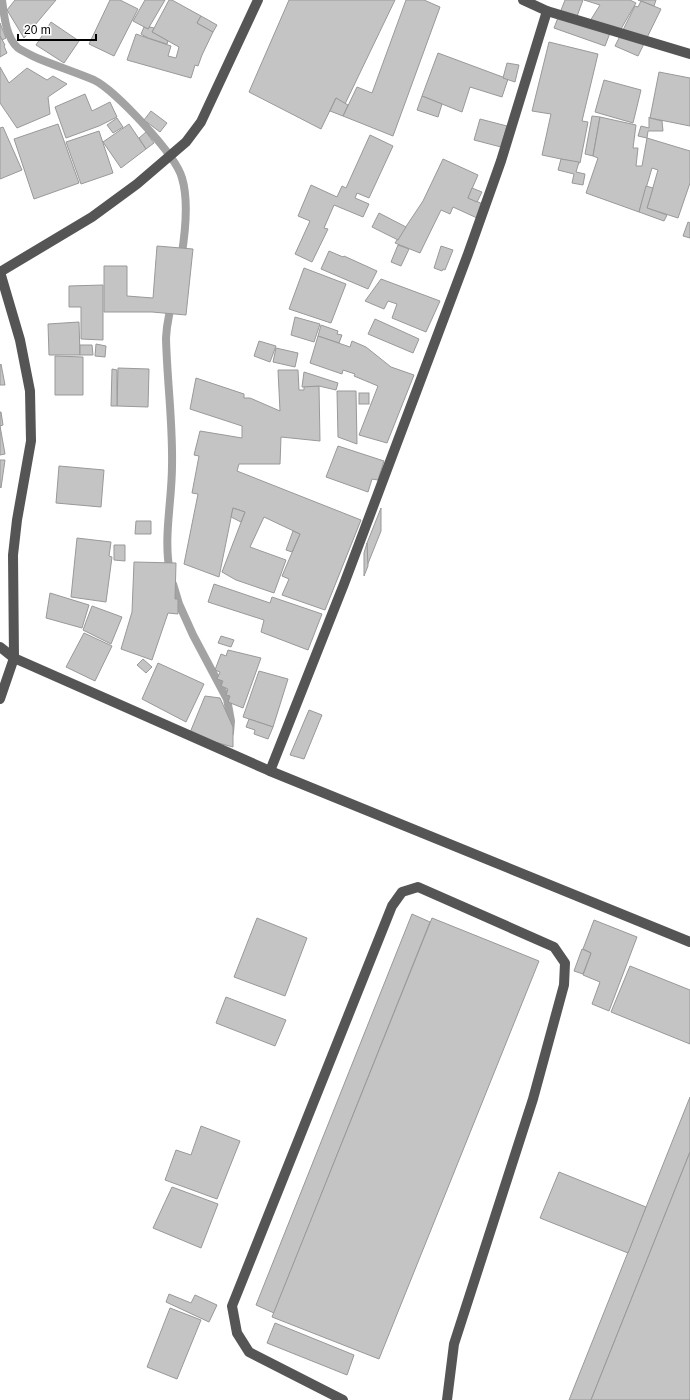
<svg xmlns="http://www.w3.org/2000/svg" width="690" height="1400" viewBox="0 0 690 1400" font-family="Helvetica,sans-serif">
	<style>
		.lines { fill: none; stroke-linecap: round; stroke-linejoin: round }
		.stream { stroke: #a3a3a3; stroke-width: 8 }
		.building { fill: #c4c4c4; stroke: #999 }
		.minor { stroke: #555; stroke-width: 10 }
	</style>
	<rect width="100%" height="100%" fill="#fff"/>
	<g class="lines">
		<g class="stream">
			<path d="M2,0C4,15 6,38 18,48C24,52 31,55 37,58C56,66 75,72 94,80C115,90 176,155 182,178C189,201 185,235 181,259"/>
			<path d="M170,573C163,537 172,502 172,466C173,423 167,381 166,338L167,327L171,304"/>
			<path d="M173,584L179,604L193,635L227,699L231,721L230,733"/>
		</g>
	</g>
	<g class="building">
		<path d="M15,0H56L24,38L7,10Z"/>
		<path d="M110,0H120L138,9L114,56L89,44Z"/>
		<path d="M145,0H165L148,29L133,21Z"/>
		<path d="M169,0H172L201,16L197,23L213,32L202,55L198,66L195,65L191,78L127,60L136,34L171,46L168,56L176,58L179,47L152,32Z"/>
		<path d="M289,0H395L345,104L336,98L321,129L249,92Z"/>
		<path d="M406,0H424L440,7L393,136L343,116L357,87L372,93Z"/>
		<path d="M565,0H583L576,19L610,33L605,46L554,28Z"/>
		<path d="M584,0H630L636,3L621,29L590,21L600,5Z"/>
		<path d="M638,0H656L654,6Z"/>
		<path d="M641,1L661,9L638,56L615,46L635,6L638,7Z"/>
		<path d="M201,16L217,25L213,32L197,23Z"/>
		<path d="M51,22L79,41L64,63L36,45Z"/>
		<path d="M0,23L6,38L2,40L0,36Z"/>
		<path d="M144,27L148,29L150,27L154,28L152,32L168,41L167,44L148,38L141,34Z"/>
		<path d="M0,36L5,45L4,46L7,53L0,57Z"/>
		<path d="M549,42L598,54L582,121L588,122L580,163L542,155L551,114L532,111Z"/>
		<path d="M438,53L508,79L502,97L470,87L462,112L422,96Z"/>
		<path d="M507,63L519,65L515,82L503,78Z"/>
		<path d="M0,67L9,83L27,68L47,80L53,76L67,84L48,97L50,114L17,128L0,103Z"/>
		<path d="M659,72L690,78V126L650,118Z"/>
		<path d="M604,80L641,90L633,123L595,112Z"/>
		<path d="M85,94L92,111L110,102L117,117L99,126L66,138L55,107Z"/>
		<path d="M422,96L442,104L438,117L417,110Z"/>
		<path d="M336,98L348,105L343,116L330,111Z"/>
		<path d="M151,111L167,123L160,132L144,120Z"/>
		<path d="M592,116L600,117L593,156L585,154Z"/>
		<path d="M600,117L636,125L633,148H638L636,166H642L647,138L690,151V183L678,218L647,208L658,170L652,168L639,212L586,193L598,158L593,156Z"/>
		<path d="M649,117L650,118L662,121L663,131H648L647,138L638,136L641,126L649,128Z"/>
		<path d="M117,118L123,127L113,133L107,125Z"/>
		<path d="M480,119L507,126L501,147L474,140Z"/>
		<path d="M58,124L79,183L34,199L14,139Z"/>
		<path d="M129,124L146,149L121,168L103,142Z"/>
		<path d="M3,127L22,170L0,179V128Z"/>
		<path d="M99,131L113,173L81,184L66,142Z"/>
		<path d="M146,132L154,143L146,149L139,138Z"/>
		<path d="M370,135L393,146L369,198L357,193L355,198L369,204L363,217L334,205L324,228L328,229L312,262L295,254L310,221L298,216L311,185L337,197L342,186L346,188Z"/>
		<path d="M443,159L478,175L468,198L483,204L477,218L453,207L450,214L441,210L420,253L395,243L423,201Z"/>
		<path d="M561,159L579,162L576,172L585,174L583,185L572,183L574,174L558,170Z"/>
		<path d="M646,186L653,188L647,208L667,215L664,221L639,212Z"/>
		<path d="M472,188L482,192L477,202L468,198Z"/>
		<path d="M379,213L406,227L398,240L372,227Z"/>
		<path d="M688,222L690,223V238L683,236Z"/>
		<path d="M398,245L409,249L401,266L391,262Z"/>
		<path d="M157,246L193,249L186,315L152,312H104V266H127V296L153,298Z"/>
		<path d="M441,246L453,250L445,270L443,269L442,271L434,268Z"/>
		<path d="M329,251L343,257L344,256L377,271L368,289L321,269Z"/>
		<path d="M304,268L346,284L331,323L289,309Z"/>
		<path d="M381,279L440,301L426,332L392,318L397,304L388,301L384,309L365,301Z"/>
		<path d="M103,285V340L81,339V307H69V286Z"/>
		<path d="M295,317L320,324L314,342L291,335Z"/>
		<path d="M375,319L419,339L413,353L368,334Z"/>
		<path d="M79,322L80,355H49L48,324Z"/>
		<path d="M321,325L338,331L337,334L342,335L339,343L318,336Z"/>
		<path d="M318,336L350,347L352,341L366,347L391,367L414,375L387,443L359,435L378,386L354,376L355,374L343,370L342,374L310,363Z"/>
		<path d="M259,341L276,346L270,362L254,356Z"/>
		<path d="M96,344L106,346L105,357L95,356Z"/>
		<path d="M80,345H92L93,355H80Z"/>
		<path d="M276,348L298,353L295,367L273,362Z"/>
		<path d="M55,356L83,357V395H55Z"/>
		<path d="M1,364L5,385H0V365Z"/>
		<path d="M118,368L149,369L148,407L117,406Z"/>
		<path d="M112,369L117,370V406H111Z"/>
		<path d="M278,370H298L299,390H304V386H319L320,441L281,437L280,464H239L237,471L361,520L325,610L282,595L289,579L282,576L300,534L264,517L250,547L286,560L274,593L236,580L222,572L245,512L233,508L219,577L184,564L198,494L192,493L199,456L194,455L200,431L242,438V426L190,409L196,378L244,394V398H250L280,411Z"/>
		<path d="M304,372L338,383L336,390L319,386L302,387Z"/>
		<path d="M337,391H356L357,444L338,437Z"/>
		<rect x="359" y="393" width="10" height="11"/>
		<path d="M0,412H1L3,425L0,426L5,454L0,455Z"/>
		<path d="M338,446L384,461L378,480L372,479L368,492L326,477Z"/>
		<path d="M0,460H5L1,488L0,487Z"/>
		<path d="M59,466L104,470L101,507L56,503Z"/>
		<path d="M233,508L245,512L241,522L231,517Z"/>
		<path d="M381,508V531L367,566V543Z"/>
		<path d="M136,521H151V534H135Z"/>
		<path d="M293,531L300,534L292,552L286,550Z"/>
		<path d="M77,538L111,542L109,556L112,557L106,602L71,597Z"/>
		<path d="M367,543L368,566L364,576V553Z"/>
		<path d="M114,545H125V561L114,560Z"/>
		<path d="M134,562L176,563L175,599H178V614L168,613L152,660L121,649L132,612Z"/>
		<path d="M214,584L270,603L272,597L322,614L308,650L261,632L264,620L208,602Z"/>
		<path d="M50,593L89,605L82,628L46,618Z"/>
		<path d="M92,606L122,617L111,644L83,630Z"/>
		<path d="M84,633L112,646L95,681L66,667Z"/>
		<path d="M221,636L234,640L231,647L218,643Z"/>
		<path d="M228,650L261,658L243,708L228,702L230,696L226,695L228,689L221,686L223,681L217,679L220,672L215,670L221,654L226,656Z"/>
		<path d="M143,659L152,667L146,673L137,665Z"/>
		<path d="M158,663L204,684L186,722L142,699Z"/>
		<path d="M259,671L288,679L273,727L243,717Z"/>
		<path d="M205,696L220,698L233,727V747L189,735Z"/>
		<path d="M309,710L322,715L304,759L290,755Z"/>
		<path d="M249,719L273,727L268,739L254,734L255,730L246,727Z"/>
		<path d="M412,914L430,922L274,1313L256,1305Z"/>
		<path d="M257,918L307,938L285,996L234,977Z"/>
		<path d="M432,918L539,961L379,1359L272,1317Z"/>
		<path d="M594,920L637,937L609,1011L592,1004L600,982L583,975L591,953L583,949Z"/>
		<path d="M582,949L591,953L583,974L574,971Z"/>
		<path d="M630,966L690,990V1044L611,1012Z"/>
		<path d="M226,997L286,1020L275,1046L216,1023Z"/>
		<path d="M690,1097V1152L591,1400H569Z"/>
		<path d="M201,1126L240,1141L217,1199L165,1180L176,1150L191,1155Z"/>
		<path d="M690,1152V1400H591Z"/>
		<path d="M559,1172L646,1207L628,1253L540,1218Z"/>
		<path d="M172,1187L218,1204L201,1248L153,1228Z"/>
		<path d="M169,1294L191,1303L195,1295L217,1305L209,1322L166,1302Z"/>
		<path d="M170,1308L201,1320L177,1379L147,1367Z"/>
		<path d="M275,1323L354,1355L347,1375L267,1343Z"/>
	</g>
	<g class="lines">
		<g class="minor">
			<path d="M523,0L547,11L690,54"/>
			<path d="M0,272L20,340L30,391L31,441L17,520L13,555L14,658L0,699"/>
			<path d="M0,272L92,217L137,184L186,142L201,122L258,0"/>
			<path d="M0,647L14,658L270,771L690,942"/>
			<path d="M270,771L344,584L468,254L501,161L547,11"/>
			<path d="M343,1400L249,1352L237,1333L232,1306L392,906L402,892L418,887L554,947L565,963L564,985L533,1099L454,1344L447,1400"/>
		</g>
	</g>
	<path d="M18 34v6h78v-6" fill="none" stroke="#000000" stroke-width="2"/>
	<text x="24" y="34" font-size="12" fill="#000000" stroke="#ffffff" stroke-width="3" paint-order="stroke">20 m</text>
</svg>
